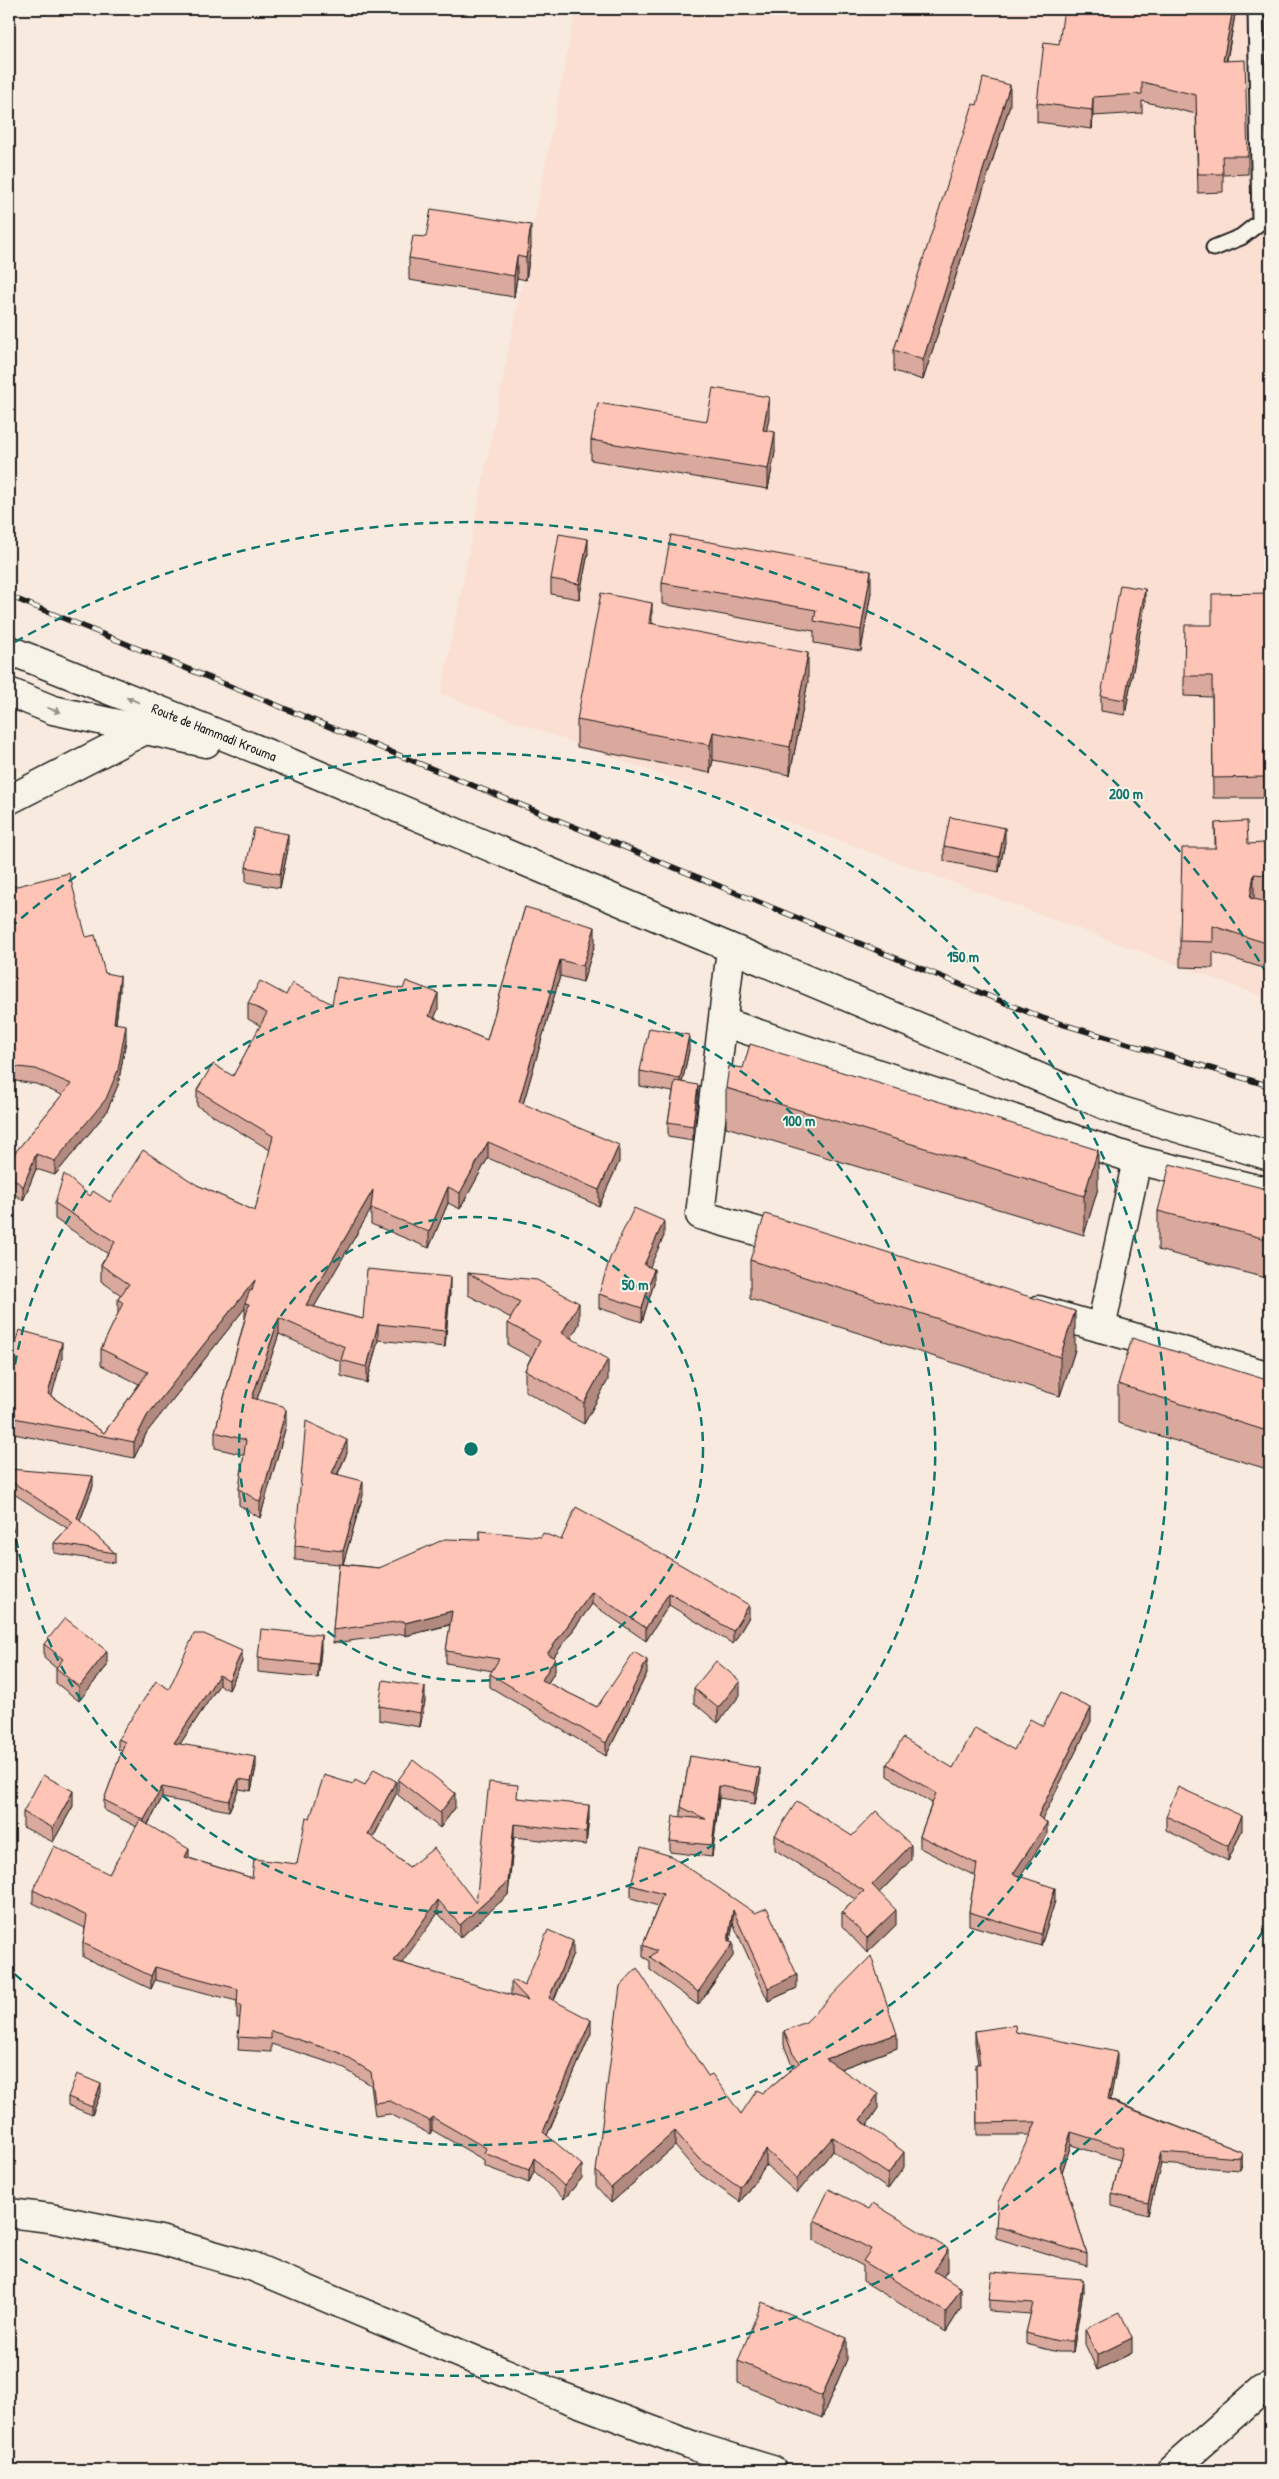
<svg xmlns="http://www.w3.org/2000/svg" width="1279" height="2479" viewBox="0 0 1279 2479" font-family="'Patrick Hand',sans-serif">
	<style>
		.built { fill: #fadfd2 }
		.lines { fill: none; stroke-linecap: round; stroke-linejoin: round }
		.lane-casing { stroke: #1c1c1c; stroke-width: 19 }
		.street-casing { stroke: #1c1c1c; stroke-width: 31 }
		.secondary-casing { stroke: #1c1c1c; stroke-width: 31 }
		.lane { stroke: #f7f3e8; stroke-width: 15 }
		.street { stroke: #f7f3e8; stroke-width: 28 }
		.secondary { stroke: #f7f3e8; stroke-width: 28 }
		.rail-casing { stroke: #1c1c1c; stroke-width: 5.5 }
		.rail { stroke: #f7f3e8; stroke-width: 4; stroke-dasharray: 11; stroke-linecap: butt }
		.wall { fill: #daa99d; stroke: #1c1c1c }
		.shaded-wall { fill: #b2897f; stroke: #1c1c1c }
		.building { fill: #fec4b6; stroke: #1c1c1c }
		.oneway { fill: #94928c }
		.ring { fill: none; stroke: #0f766e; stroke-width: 2.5; stroke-dasharray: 9 6 }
		.labels { text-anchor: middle; stroke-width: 4; stroke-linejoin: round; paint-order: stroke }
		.street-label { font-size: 14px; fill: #1c1c1c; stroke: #f7f3e8 }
		.centre { fill: #0f766e; stroke: #f7f3e8; stroke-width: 2.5 }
		.ring-label { font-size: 15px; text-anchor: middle; font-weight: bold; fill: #0f766e; stroke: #f7f3e8; stroke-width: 4; stroke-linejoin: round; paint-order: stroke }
	</style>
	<rect width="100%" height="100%" fill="#f8eade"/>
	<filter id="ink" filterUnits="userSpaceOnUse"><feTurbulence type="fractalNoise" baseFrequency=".02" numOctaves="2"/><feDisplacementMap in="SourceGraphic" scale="10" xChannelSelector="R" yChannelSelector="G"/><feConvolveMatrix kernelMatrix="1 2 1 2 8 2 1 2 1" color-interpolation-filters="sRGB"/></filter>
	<g filter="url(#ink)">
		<path class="built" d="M576,9H1270V999L441,694Z"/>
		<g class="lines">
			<defs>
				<path id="lane" d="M1214,248L1241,237L1260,222L1256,9"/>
				<g id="street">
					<path d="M9,800L145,730"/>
					<path d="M731,949L700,1215L795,1242"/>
					<path d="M723,1022L1137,1160L1270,1192"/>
					<path d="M1038,1310L1270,1376"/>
					<path d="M1101,1328L1137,1160"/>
					<path d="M9,2213L50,2218L160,2240L251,2266L558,2395L697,2447L772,2470"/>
					<path d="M1171,2470L1263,2389L1270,2386"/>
				</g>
				<g id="secondary">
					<path id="s1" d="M9,650L276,757L1112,1108L1270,1156"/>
					<path d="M9,692L53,710L206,743"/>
				</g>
			</defs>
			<use href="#lane" class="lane-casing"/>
			<use href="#street" class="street-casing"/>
			<use href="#secondary" class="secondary-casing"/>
			<use href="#lane" class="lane"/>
			<use href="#street" class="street"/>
			<use href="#secondary" class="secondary"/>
			<defs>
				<path id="rail" d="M9,596L1045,1019L1270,1086"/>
			</defs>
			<use href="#rail" class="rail-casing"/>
			<use href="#rail" class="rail"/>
		</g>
		<g class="wall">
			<path d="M1236,9L1227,61L1248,156V174L1223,175V192L1198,193L1196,114L1142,101V113L1093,116L1092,129L1037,122V103L1059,44Z"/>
			<path d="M977,105H1010L923,380L894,371V350Z"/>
			<path d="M426,237L531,247L526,280L517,278L514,297L409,280V258Z"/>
			<path d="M769,418L766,430L775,452L768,489L591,460V440L707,421Z"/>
			<path d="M588,553L579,599L551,594V579Z"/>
			<path d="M662,583L871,592L861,651L814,643V631L662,604Z"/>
			<path d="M1270,593V770H1264V798H1213L1212,697L1184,696V676L1212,625Z"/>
			<path d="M1145,604L1125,715L1101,711V696Z"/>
			<path d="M652,623L808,681L790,775L713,760L710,773L577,747V720Z"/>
			<path d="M1215,823L1248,844L1266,875V901L1269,944V970L1213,952V968L1180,967V941L1215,848Z"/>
			<path d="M1005,842L999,872L944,861V846Z"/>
			<path d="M288,849L280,888L246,882V867Z"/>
			<path d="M9,888L86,937L105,973L120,990L116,1023L126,1040L118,1085L106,1113L55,1175L36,1169L23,1201L9,1189V1160L62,1095L36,1084L9,1080Z"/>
			<path d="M525,907L595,944L583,982L560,976L523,1104L619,1162L599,1206L488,1158L460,1209L448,1203L429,1248L371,1224V1209L314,1307L363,1319L450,1293L445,1347L378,1340L367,1383L341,1376V1362L279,1334L257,1399L286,1426L260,1518L239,1505V1489L244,1455L215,1448V1432L245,1318V1308L147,1432L134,1458L9,1433V1365L62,1358L51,1396L104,1433L139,1384L101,1365V1349L118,1314V1299L121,1295L101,1281V1265L108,1254L55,1219V1203L90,1196L110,1202L197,1185L255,1211L270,1150L197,1106V1090L233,1076L261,1026L248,1019V1003L286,995L332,1004L438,1009L434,1018L487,1040Z"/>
			<path d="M689,1050L682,1083L698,1100L693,1141L668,1137V1122L673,1092L640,1086V1071Z"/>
			<path d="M726,1088L1098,1188L1084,1235L726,1127Z"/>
			<path d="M1270,1190V1279L1158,1250V1211Z"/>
			<path d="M664,1236L649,1267L654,1283L642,1322L599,1308V1294Z"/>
			<path d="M750,1260L1075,1350L1060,1396L750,1299Z"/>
			<path d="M468,1273L579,1324L571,1338L608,1380L584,1424L525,1391V1370L531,1357L508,1345V1323L511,1318L468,1295Z"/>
			<path d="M1270,1381V1470L1118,1423V1384Z"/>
			<path d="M347,1453L338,1474L363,1495L343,1564L379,1568L480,1540V1531L749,1617L733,1644L669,1605L646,1641L592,1604L553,1658L555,1671L548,1683L597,1707L647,1673L606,1756L490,1687V1674L493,1671L446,1663V1651L450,1625L405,1636L404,1634L333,1643V1630L339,1564L295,1560V1546Z"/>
			<path d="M9,1469L93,1486L80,1521L115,1553V1563L54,1553V1543L67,1528L14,1494V1507L13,1493L9,1490Z"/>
			<path d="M44,1644L107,1666L79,1701L56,1683V1668L44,1658Z"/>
			<path d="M321,1650L318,1678L258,1672V1658Z"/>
			<path d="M242,1662L229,1690L219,1685L180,1744L256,1767L251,1791L239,1789L229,1811L162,1798L148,1825L189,1858L252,1878L297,1864L310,1818L353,1784L365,1785L396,1794L373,1838L409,1867L476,1903L518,1798L589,1818L586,1845L514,1837L508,1895L460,1938L438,1913L401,1963L512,1996L511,1995V1982L524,1986L573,1954L554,2001L591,2033L547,2135L582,2178L564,2199L534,2171L529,2183L484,2166V2160L432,2130L430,2134L390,2114L375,2116L371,2085L338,2065L271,2044V2052L238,2050L240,2018H237V2001L155,1980L151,1989L83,1957V1943L85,1928L33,1903V1890L109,1874L137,1827L104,1810V1800L122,1751L118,1749V1739L169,1689Z"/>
			<path d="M694,1688L740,1695L718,1723L694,1703Z"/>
			<path d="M425,1701L420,1727L379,1720V1706Z"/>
			<path d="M1091,1721L1042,1819L1047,1835L1019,1877L1055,1901L1041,1946L969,1925V1912L975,1876L920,1848V1836L932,1803L887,1776V1764L953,1768L1014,1750L1043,1726Z"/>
			<path d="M690,1756L760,1780L755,1804L719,1798L712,1857L670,1852V1841L681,1817V1807Z"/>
			<path d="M398,1780L455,1808L440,1828L398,1795Z"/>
			<path d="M73,1806L53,1842L23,1827V1812Z"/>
			<path d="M1166,1816L1242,1830L1228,1861L1166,1830Z"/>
			<path d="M775,1835L852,1836L911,1860L879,1893L896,1925L867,1953L842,1926V1912L855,1899L775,1850Z"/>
			<path d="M631,1885L755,1913L797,1988L768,2001L733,1923L730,1941L733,1956L698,2005L650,1970V1961L643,1957V1945L658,1906L631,1898Z"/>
			<path d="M784,2031L897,2048L840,2069L878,2108L867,2125L904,2167L888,2189L833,2151L797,2193L766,2165L740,2202L697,2172L675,2146L611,2203L596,2186V2171L708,2076L741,2114L763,2093L793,2068L784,2045Z"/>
			<path d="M975,2031L1016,2032L1117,2064L1110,2100L1242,2152V2164L1240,2170L1161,2164L1148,2215L1112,2206V2194L1120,2160L1071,2145L1062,2172L1087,2254V2266L996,2238V2226L1030,2135H977L976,2064H978L975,2043Z"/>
			<path d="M101,2092L92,2115L68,2105V2097Z"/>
			<path d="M814,2220L948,2269L943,2277L961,2308L946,2332L863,2281V2266L814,2240Z"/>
			<path d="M1083,2291L1073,2352H1058L1026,2344V2333L1031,2314L989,2311V2300Z"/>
			<path d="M1085,2329L1132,2353L1097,2370L1085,2344Z"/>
			<path d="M847,2359L822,2418L738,2383V2361Z"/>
		</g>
		<g class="shaded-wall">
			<path d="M1233,9H1236L1223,80V61Z"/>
			<path d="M1010,85V105L923,380V360Z"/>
			<path d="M1093,97V116L1092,129V110Z"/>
			<path d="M531,225V247L526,280V258Z"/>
			<path d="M517,256V278L514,297V276Z"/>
			<path d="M769,397V418L763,450V430Z"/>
			<path d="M775,432V452L768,489V469Z"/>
			<path d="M588,539V553L579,599V584Z"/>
			<path d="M871,571V592L861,651V630Z"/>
			<path d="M1145,589V604L1125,715V700Z"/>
			<path d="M652,603V631L649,623Z"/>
			<path d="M808,653V681L790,775V747Z"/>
			<path d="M713,732V760L710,773V745Z"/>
			<path d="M1005,828V842L999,872V857Z"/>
			<path d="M288,834V849L280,888V874Z"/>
			<path d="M1254,874V900L1250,898Z"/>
			<path d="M595,927V944L583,982V966Z"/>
			<path d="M560,960V976L519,1118V1102Z"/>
			<path d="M120,976V990L114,1038V1023Z"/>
			<path d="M438,993V1009L429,1032V1016Z"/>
			<path d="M126,1025V1040L118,1085L106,1113L55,1175V1161Z"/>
			<path d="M689,1035V1050L680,1093V1079Z"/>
			<path d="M698,1085V1100L693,1141V1126Z"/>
			<path d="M488,1142V1158L460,1209V1193Z"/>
			<path d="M619,1145V1162L599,1206V1190Z"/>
			<path d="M1098,1150V1188L1084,1235V1196Z"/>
			<path d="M36,1154V1169L23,1201V1187Z"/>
			<path d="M448,1187V1203L429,1248V1232Z"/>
			<path d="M373,1190V1206L306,1321V1305Z"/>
			<path d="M664,1221V1236L644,1280V1265Z"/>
			<path d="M654,1269V1283L642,1322V1308Z"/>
			<path d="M450,1277V1293L445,1347V1331Z"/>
			<path d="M255,1280V1296L245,1303V1308L147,1432L134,1458V1442L147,1416Z"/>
			<path d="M579,1303V1324L562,1355V1333Z"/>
			<path d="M1075,1311V1350L1060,1396V1357Z"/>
			<path d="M279,1318V1334L252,1414V1398Z"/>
			<path d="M378,1324V1340L367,1383V1367Z"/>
			<path d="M62,1342V1358L48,1410V1394Z"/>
			<path d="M608,1359V1380L584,1424V1403Z"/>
			<path d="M286,1410V1426L260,1518V1502Z"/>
			<path d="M347,1440V1453L332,1486V1473Z"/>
			<path d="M93,1476V1486L77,1528V1518Z"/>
			<path d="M363,1481V1495L343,1564V1551Z"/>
			<path d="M14,1493V1507L9,1533V1519Z"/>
			<path d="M592,1592V1604L547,1666V1654Z"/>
			<path d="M669,1593V1605L646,1641V1628Z"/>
			<path d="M749,1605V1617L733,1644V1631Z"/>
			<path d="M452,1611V1624L405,1636V1623Z"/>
			<path d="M321,1635V1650L318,1678V1664Z"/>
			<path d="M107,1651V1666L79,1701V1687Z"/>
			<path d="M242,1651V1662L229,1690V1680Z"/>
			<path d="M555,1658V1671L542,1693V1680Z"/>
			<path d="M647,1660V1673L606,1756V1743Z"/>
			<path d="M219,1675V1685L174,1753V1743Z"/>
			<path d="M740,1681V1695L718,1723V1708Z"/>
			<path d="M425,1687V1701L420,1727V1713Z"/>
			<path d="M1091,1708V1721L1038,1828V1816Z"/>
			<path d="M256,1757V1767L251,1791V1781Z"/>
			<path d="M760,1768V1780L755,1804V1792Z"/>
			<path d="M239,1779V1789L229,1811V1801Z"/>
			<path d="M396,1781V1794L368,1847V1834Z"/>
			<path d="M719,1786V1798L712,1857V1845Z"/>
			<path d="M162,1787V1798L144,1831V1820Z"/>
			<path d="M73,1791V1806L53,1842V1828Z"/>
			<path d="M455,1793V1808L440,1828V1813Z"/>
			<path d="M589,1805V1818L586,1845V1832Z"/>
			<path d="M1242,1816V1830L1228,1861V1846Z"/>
			<path d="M1047,1823V1835L1013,1887V1874Z"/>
			<path d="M514,1824V1837L508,1895L460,1938V1925L508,1882Z"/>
			<path d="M911,1845V1860L872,1900V1885Z"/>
			<path d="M189,1849V1862L185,1857Z"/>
			<path d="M1055,1888V1901L1041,1946V1934Z"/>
			<path d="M438,1900V1913L394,1974V1961Z"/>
			<path d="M733,1910V1923L728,1950L733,1943V1956L698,2005V1992L728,1941Z"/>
			<path d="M896,1910V1925L867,1953V1938Z"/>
			<path d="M573,1941V1954L549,2011V1998Z"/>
			<path d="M155,1967V1980L151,1989V1976Z"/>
			<path d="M797,1975V1988L768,2001V1988Z"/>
			<path d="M591,2020V2033L543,2145V2132Z"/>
			<path d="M897,2034V2048L826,2074V2059Z"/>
			<path d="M1117,2052V2064L1108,2112V2100Z"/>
			<path d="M101,2084V2092L92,2115V2107Z"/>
			<path d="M878,2094V2108L860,2135V2120Z"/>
			<path d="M432,2117V2130L430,2134V2121Z"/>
			<path d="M675,2131V2146L611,2203V2188Z"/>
			<path d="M1071,2132V2145L1060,2178V2166Z"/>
			<path d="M833,2137V2151L797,2193V2178Z"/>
			<path d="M766,2150V2165L740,2202V2187Z"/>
			<path d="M904,2152V2167L888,2189V2174Z"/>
			<path d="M1161,2152V2164L1148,2215V2203Z"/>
			<path d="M1242,2152V2164L1240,2170V2158Z"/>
			<path d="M534,2158V2171L529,2183V2170Z"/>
			<path d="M582,2165V2178L564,2199V2186Z"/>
			<path d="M948,2249V2269L934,2292V2271Z"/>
			<path d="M1083,2279V2291L1073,2352V2341Z"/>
			<path d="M961,2288V2308L946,2332V2312Z"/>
			<path d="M847,2338V2359L822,2418V2396Z"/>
			<path d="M1132,2338V2353L1097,2370V2355Z"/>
		</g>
		<g class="building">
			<path d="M1064,9H1233L1223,61L1245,60L1248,156H1222L1223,174H1198L1196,95L1142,82V94L1093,97L1092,110L1037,103L1044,42L1059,44Z"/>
			<path d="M983,78L1010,85L923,360L894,350L973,104L977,105Z"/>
			<path d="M431,209L531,225L526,258L517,256L514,276L409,258L413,236L426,237Z"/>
			<path d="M713,388L769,397L763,430L775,432L768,469L591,440L598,403L707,421Z"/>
			<path d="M559,534L588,539L579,584L551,579Z"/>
			<path d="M671,535L871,571L861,630L814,621L816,610L662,583Z"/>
			<path d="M1120,585L1145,589L1125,700L1101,696Z"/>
			<path d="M601,593L652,603L649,623L808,653L790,747L713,732L710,745L577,720Z"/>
			<path d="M1270,593V749L1264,750V777L1213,778L1212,676H1184L1185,625H1212V594Z"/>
			<path d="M950,817L1005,828L999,857L944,846Z"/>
			<path d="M1247,821L1248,844L1264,843L1266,875L1254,874L1250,898L1267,902L1269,944L1213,926V942L1180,941L1182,848H1216L1215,823Z"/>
			<path d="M254,828L288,834L280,874L246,867Z"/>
			<path d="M69,873L86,937L95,935L105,973L120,976L114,1023L126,1025L118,1070L106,1099L55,1161L36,1154L23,1187L9,1174V1160L71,1084L36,1069L9,1066V888Z"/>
			<path d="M525,907L595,927L583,966L560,960L519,1102L619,1145L599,1190L488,1142L460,1193L448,1187L429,1232L371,1208L373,1190L306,1305L363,1319L367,1269L450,1277L445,1331L378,1324L367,1367L341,1360L345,1347L279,1318L252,1398L283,1406L286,1410L260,1502L239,1489L246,1440L215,1432L249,1304L245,1303L250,1290L252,1291L255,1280L147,1416L134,1442L9,1417V1365L19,1330L62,1342L48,1394L104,1433L148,1372L101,1349L123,1303L118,1299L129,1284L101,1265L115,1242L55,1203L64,1174L90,1196L93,1191L110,1202L143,1150L197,1185L255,1211L273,1136L197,1090L213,1064L233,1076L267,1013L248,1003L260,981L286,995L292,983L332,1004L337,977L403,989L406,981L438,993L429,1016L487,1040Z"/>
			<path d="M649,1028L689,1035L680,1079L640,1071Z"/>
			<path d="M750,1044L1098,1150L1084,1196L726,1088L729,1066L743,1068Z"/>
			<path d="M675,1081L698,1085L693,1126L668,1122Z"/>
			<path d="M1170,1164L1270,1190V1240L1158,1211Z"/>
			<path d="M634,1208L664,1221L644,1265L654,1269L642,1308L599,1294L610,1258Z"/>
			<path d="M765,1214L1075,1311L1060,1357L750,1260Z"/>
			<path d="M468,1273L537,1280L579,1303L562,1333L608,1359L584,1403L525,1370L540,1341L508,1323L520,1302Z"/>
			<path d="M1132,1338L1270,1381V1432L1118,1384Z"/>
			<path d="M306,1421L347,1440L332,1473L363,1481L343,1551L295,1546Z"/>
			<path d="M9,1469L93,1476L77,1518L115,1553L54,1543L73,1522L9,1480Z"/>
			<path d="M9,1493H14L9,1519Z"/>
			<path d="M576,1507L683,1566L749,1605L733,1631L669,1593L646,1628L592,1592L547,1654L555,1658L542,1680L597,1707L634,1652L647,1660L606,1743L490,1674L499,1659L446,1651L452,1611L405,1623L404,1621L333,1630L339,1564L379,1568L445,1539L480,1540V1531L541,1537L543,1533L561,1540Z"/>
			<path d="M65,1618L107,1651L79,1687L56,1668L63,1659L44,1644Z"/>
			<path d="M261,1629L321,1635L318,1664L258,1658Z"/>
			<path d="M194,1634H204L242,1651L229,1680L219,1675L174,1743L256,1757L251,1781L239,1779L229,1801L162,1787L144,1820L104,1800L125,1742L118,1739L156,1681L169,1689Z"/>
			<path d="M716,1661L740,1681L718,1708L694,1688Z"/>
			<path d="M383,1680L425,1687L420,1713L379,1706Z"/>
			<path d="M1060,1693L1091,1708L1038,1816L1047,1823L1013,1874L1055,1888L1041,1934L969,1912L977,1864L920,1836L936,1793L887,1764L903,1738L953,1768L975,1728L1014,1750L1030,1719L1043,1726Z"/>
			<path d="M690,1756L760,1768L755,1792L719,1786L712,1845L670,1841L673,1816L706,1819L681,1807Z"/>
			<path d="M413,1760L455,1793L440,1813L398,1780Z"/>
			<path d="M374,1769L396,1781L368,1834L409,1867L434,1848L476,1903L489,1782L518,1785L517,1798L589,1805L586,1832L514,1824L508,1882L460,1925L438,1900L394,1961L528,2000L511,1982L513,1980L524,1986L548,1930L573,1941L549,1998L591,2020L543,2132L582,2165L564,2186L534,2158L529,2170L484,2153L486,2148L432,2117L430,2121L390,2101L375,2103L371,2072L338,2052L271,2031V2039L238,2037L241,2005H237L238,1989L155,1967L151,1976L83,1943L87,1916L33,1890L54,1846L109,1874L140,1820L189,1849L185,1857L252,1878L254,1859L297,1864L306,1817L310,1818L324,1775L353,1784L355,1780L365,1785Z"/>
			<path d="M43,1775L73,1791L53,1828L23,1812Z"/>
			<path d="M1178,1787L1242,1816L1228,1846L1166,1816Z"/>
			<path d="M797,1801L852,1836L876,1811L911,1845L872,1885L896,1910L867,1938L842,1912L864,1891L775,1835Z"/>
			<path d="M641,1847L671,1856L755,1913L767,1908L797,1975L768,1988L733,1910L728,1941L733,1943L698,1992L650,1957L657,1951L643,1945L663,1894L631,1885Z"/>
			<path d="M871,1956L897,2034L826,2059L878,2094L860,2120L904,2152L888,2174L833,2137L797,2178L766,2150L740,2187L697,2157L675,2131L611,2188L596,2171L620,1986L637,1968L708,2076L712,2074L741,2114L757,2090L763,2093L800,2062L793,2054L784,2031L806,2022Z"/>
			<path d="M1015,2025L1016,2032L1117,2052L1108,2100L1242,2152L1240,2158L1161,2152L1148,2203L1112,2194L1123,2148L1071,2132L1060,2166L1087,2254L996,2226L998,2202L1036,2122L977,2123L976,2064H980L975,2031Z"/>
			<path d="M77,2074L101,2084L92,2107L68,2097Z"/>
			<path d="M829,2189L869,2209L873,2203L948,2249L934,2271L961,2288L946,2312L863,2261L871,2249L814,2220Z"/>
			<path d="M992,2272L1083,2279L1073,2341H1058L1026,2333L1033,2303L989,2300Z"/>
			<path d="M762,2302L847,2338L822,2396L738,2361Z"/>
			<path d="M1120,2312L1132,2338L1097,2355L1085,2329Z"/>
		</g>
		<defs><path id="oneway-solid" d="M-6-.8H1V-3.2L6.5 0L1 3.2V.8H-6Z" transform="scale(1.25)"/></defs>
		<g class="oneway">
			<use href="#oneway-solid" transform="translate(133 700) rotate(-158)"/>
			<use href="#oneway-solid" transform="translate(54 710) rotate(17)"/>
		</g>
	</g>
	<g class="ring">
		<circle cx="471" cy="1449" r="232"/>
		<path d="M9 1409A464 464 0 1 1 9 1489"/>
		<path d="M10 928A696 696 0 1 1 10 1970"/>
		<path d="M1270 1919A927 927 0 0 1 15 2256M15 642A927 927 0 0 1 1270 979"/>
	</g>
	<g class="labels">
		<g class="street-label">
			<text dy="5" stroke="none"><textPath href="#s1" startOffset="221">Route de Hammadi Krouma</textPath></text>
		</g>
	</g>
	<circle cx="471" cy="1449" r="8" class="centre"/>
	<g class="ring-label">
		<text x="1126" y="799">200 m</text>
		<text x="963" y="962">150 m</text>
		<text x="799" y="1126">100 m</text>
		<text x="635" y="1290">50 m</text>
	</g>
	<rect width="1279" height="2479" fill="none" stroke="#f7f3e8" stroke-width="30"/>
	<rect x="15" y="15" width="1249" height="2449" fill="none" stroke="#1c1c1c" stroke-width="2" filter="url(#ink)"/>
</svg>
